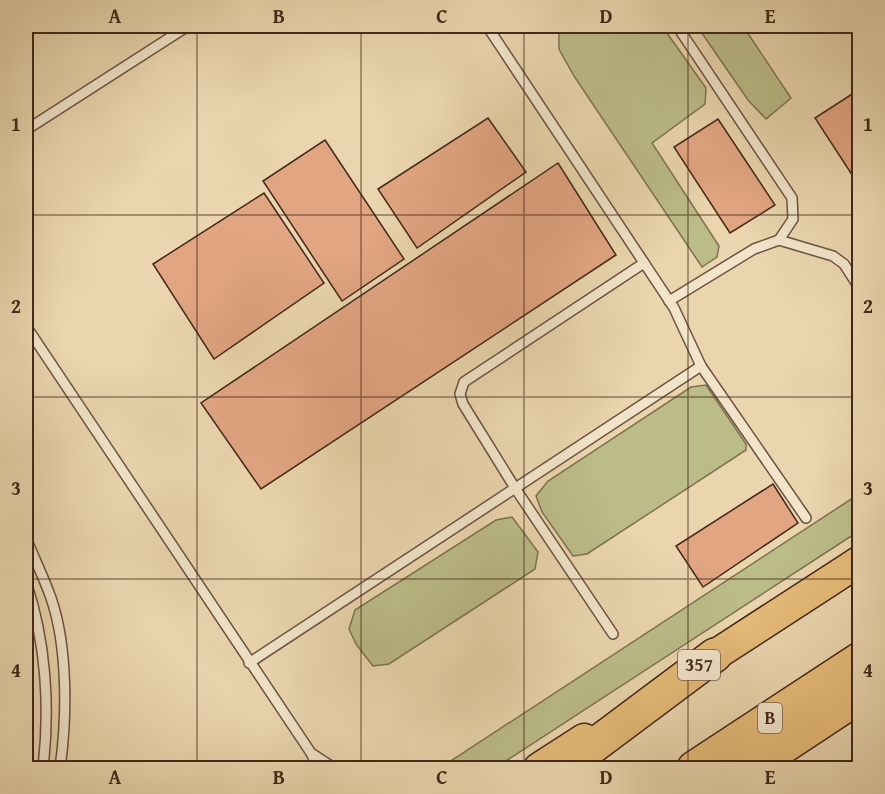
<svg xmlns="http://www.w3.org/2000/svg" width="885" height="794" viewBox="0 0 885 794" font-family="'Gentium Book Plus',serif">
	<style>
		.green { fill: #bbbc88; stroke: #7e7251; stroke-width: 1.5 }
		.building { fill: #e1a581; stroke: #42281a; stroke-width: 1.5 }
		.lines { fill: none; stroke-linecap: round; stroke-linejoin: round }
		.service-casing { stroke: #6c533f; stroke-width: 12 }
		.trunk-casing { stroke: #42281a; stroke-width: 33 }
		.motorway-casing { stroke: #42281a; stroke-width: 36 }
		.service { stroke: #f1e4ca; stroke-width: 9 }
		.trunk { stroke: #e5ba77; stroke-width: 30 }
		.motorway { stroke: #e5ba77; stroke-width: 33 }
		.grid { fill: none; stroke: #42281a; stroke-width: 1.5; stroke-opacity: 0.55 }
		.labels { text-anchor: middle; stroke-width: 6; stroke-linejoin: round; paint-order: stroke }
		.shield { fill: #f1e4ca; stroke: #76604f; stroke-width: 1.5 }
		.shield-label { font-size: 18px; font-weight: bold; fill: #42281a }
		.neatline { fill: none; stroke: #42281a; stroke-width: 2 }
		.grid-label { font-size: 20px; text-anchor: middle; font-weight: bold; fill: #42281a }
	</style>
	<rect width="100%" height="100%" fill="#ead5ae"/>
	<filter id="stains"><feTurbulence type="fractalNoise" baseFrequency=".00333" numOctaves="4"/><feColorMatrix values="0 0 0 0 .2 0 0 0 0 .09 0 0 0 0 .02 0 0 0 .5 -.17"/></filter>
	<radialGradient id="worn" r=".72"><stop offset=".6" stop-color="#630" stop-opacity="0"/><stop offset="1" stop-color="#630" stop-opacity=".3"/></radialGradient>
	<g class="green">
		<path d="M565,26H662L706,88L705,104L652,143L719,246L717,257L702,267L574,76L559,49V31Z"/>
		<path d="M697,26H743L791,98L766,119L748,100Z"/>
		<path d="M706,385L746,444V450L587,554L573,556L542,512L536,496L548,481L691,387Z"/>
		<path d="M859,494V531L495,768H440Z"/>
		<path d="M512,517L538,552L535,569L389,664L373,666L356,644L349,629L355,610L496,520Z"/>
	</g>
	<g class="building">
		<path d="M860,89V187L815,118Z"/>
		<path d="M488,118L526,172L417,248L378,189Z"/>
		<path d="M718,119L775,205L730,233L674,147Z"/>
		<path d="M325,140L404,259L342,301L263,181Z"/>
		<path d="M558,163L616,255L261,489L201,403Z"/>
		<path d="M264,193L324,283L214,359L153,264Z"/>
		<path d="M773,484L798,523L703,587L676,546Z"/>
	</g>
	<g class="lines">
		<defs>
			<g id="service">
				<path d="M487,26L674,308L701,366L806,518"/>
				<path d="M677,26L792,198L793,219L779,240"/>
				<path d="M26,130L188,26"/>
				<path d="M669,301L754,249L779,240L833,256L844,264L860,289"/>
				<path d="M26,326L311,753L318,768"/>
				<path d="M26,538C34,558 44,578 51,598C68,647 67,718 60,768"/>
				<path d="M26,582C46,641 50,707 43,768"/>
				<path d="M613,634L515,488L463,404L460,394L464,382L644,263"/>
				<path d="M249,663L701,366"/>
				<path d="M311,753L334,768"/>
			</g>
			<g id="trunk">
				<path d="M695,668L860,561"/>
				<path d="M539,768L584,739"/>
			</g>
			<g id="motorway">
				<path d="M564,768L715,655"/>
				<path d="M694,768L860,659"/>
				<path d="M751,768L860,696"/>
			</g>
		</defs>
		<use href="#service" class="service-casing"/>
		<use href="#trunk" class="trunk-casing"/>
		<use href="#motorway" class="motorway-casing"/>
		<use href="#service" class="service"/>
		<use href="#trunk" class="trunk"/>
		<use href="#motorway" class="motorway"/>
	</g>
	<path class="grid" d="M197,26V768M361,26V768M524,26V768M688,26V768M26,215H860M26,397H860M26,579H860"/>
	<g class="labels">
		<g class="shield">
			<rect x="678" y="650" width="42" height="30" rx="4.5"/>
			<rect x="758" y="703" width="24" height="30" rx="4.5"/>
		</g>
		<g class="shield-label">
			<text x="699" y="671">357</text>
			<text x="770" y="724">B</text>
		</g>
	</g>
	<rect width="885" height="794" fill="none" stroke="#ead5ae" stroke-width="66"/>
	<rect x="33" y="33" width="819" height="728" class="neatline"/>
	<g class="grid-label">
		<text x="115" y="23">A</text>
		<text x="279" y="23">B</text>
		<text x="442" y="23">C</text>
		<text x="606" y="23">D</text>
		<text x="770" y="23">E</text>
		<text x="16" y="131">1</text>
		<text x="868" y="131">1</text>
		<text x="16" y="313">2</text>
		<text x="868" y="313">2</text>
		<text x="16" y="495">3</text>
		<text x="868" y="495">3</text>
		<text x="16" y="677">4</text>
		<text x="868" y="677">4</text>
		<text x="115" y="784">A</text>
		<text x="279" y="784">B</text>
		<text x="442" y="784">C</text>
		<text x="606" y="784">D</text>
		<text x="770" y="784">E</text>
	</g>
	<rect width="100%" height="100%" filter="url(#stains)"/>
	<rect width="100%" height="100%" fill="url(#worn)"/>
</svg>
